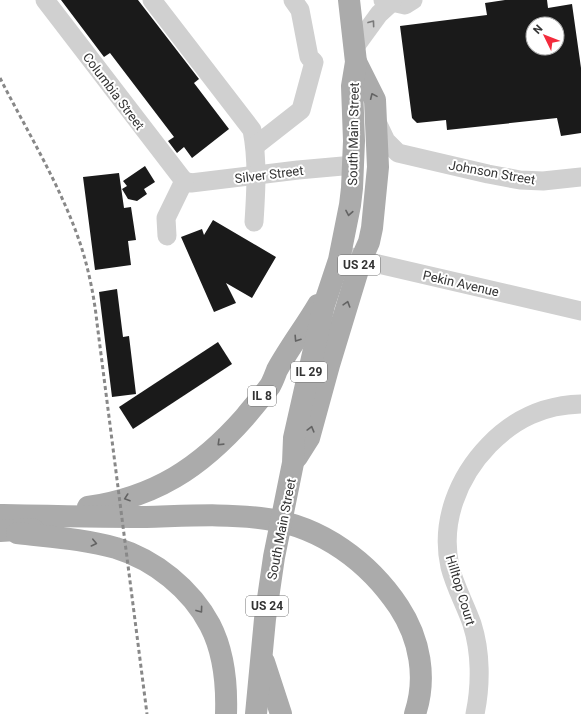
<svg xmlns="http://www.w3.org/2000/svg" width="581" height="714" viewBox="0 0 581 714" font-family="Roboto,sans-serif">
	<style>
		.building { fill: #1a1a1a; fill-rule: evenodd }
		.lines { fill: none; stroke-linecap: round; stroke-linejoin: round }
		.minor { stroke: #d0d0d0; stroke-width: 19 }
		.major { stroke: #ababab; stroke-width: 22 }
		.rail { stroke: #888; stroke-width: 3; stroke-dasharray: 4 3; stroke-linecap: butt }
		.oneway { stroke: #7a7a7a }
		.oneway2 { stroke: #636363 }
		.labels { text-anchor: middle; stroke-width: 4; stroke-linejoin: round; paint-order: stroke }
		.shield { fill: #fff; stroke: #707070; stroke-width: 1 }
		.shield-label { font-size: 12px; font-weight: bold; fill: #333 }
		.street-label { font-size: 13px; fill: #333; stroke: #fff }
	</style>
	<rect width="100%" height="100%" fill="#fff"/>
	<g class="building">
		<path d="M61,0H138L199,79L194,83L229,129L192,158L184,147L177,153L168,141L174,137L110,53L104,57Z"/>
		<path d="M505,0H547L548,8L572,4L581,68V133L561,136L557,118L447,130L446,120L417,123L412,118L400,26L487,15L485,3ZM533,24H557V48H533Z"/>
		<path d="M145,166L155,182L144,189L147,194L137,201L128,199L122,189L127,186L123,181Z"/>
		<path d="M119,173L124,208L131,207L136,240L128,241L131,265L95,270L83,177Z"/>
		<path d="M213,220L276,257L252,298L226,283L236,303L214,312L181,237L202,229L204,235Z"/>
		<path d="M117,289L123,337L129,336L136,394L112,397L99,292Z"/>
		<path d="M218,342L232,364L133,429L119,407Z"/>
	</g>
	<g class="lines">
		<g class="minor">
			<path d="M45,0L184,181"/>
			<path d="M152,0L252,130C258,160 256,191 254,222"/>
			<path d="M383,0L405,5L413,0"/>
			<path d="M355,47L379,14L392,2"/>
			<path d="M377,122L386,141L398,153L488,174L520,180L543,181L581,177"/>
			<path d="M255,146L301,110L314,62L309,57L300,10L293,0"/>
			<path d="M184,181L191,183L298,170L354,165"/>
			<path d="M167,236L166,218L184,181"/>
			<path d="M348,256L361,260L581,311"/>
			<path d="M475,714C481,685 481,652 472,624C465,604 455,587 450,567C440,522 458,477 489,445C515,418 544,405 581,404"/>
		</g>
		<g class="major">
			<path d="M297,457L309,438L329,365L361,260L369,242L372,228L378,167L375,100L356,62"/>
			<path d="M88,507C155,497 200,468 245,417C253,407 262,397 270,386C273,381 275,375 277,370C289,348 305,327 318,305"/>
			<path d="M0,515C49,516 97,517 146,517C186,516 227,513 267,519C322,527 369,562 399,607C420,639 427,678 415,714"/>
			<path d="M0,531L33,529"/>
			<path d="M17,533C50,537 84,539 116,548C155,560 191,589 210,625C224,652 227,685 226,714"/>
			<path d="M264,662L281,714"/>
			<path d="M256,714L265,619L274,557L293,463L294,438L324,305L339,260L350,205L352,188L354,141L352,86L356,62L349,0"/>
		</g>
		<path class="rail" d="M0,78C27,131 59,183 79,240C88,266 94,295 97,323L147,714"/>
	</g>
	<defs><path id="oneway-chevron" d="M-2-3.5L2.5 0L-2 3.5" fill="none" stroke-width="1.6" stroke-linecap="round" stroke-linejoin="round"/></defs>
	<use class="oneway" href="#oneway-chevron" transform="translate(372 23) rotate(-54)"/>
	<g class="oneway2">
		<use href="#oneway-chevron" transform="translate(373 96) rotate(-114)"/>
		<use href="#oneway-chevron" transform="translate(349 213) rotate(100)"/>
		<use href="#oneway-chevron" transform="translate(347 304) rotate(-73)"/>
		<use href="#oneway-chevron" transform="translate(297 339) rotate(123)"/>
		<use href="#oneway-chevron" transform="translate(311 429) rotate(-75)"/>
		<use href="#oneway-chevron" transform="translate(220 443) rotate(136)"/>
		<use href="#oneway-chevron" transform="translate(127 498) rotate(161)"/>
		<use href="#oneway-chevron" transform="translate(94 543) rotate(13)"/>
		<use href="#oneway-chevron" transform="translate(200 610) rotate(54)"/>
	</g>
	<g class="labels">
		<g class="shield">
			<rect x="338" y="255" width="42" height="20" rx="3"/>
			<rect x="291" y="362" width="36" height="20" rx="3"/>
			<rect x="248" y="386" width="28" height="20" rx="3"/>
			<rect x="246" y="596" width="42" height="20" rx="3"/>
		</g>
		<g class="shield-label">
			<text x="359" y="269">US 24</text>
			<text x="309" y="376">IL 29</text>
			<text x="262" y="400">IL 8</text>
			<text x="267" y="610">US 24</text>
		</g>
		<g class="street-label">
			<text transform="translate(114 91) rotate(53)" y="5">Columbia Street</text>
			<text transform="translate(353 134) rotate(-89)" y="5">South Main Street</text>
			<text transform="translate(492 172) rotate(10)" y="5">Johnson Street</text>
			<text transform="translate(269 174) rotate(-7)" y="5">Silver Street</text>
			<text transform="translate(461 283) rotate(13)" y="5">Pekin Avenue</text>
			<text transform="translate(281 529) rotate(-79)" y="5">South Main Street</text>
			<text transform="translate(461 590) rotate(73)" y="5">Hilltop Court</text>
		</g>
	</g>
	<g transform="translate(545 36) rotate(313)"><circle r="19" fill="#ffffff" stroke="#adadad"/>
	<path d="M0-3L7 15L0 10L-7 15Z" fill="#f32b3c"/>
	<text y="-6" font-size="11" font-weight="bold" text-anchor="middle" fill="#333333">N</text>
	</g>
</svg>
